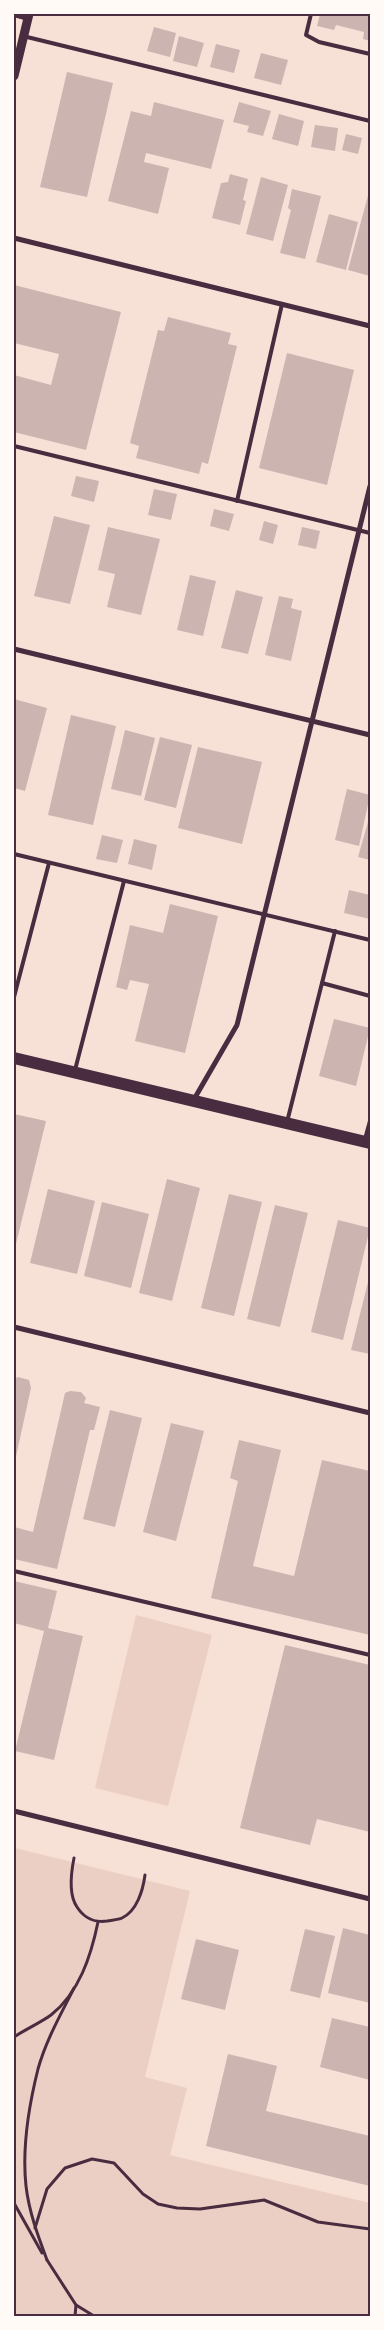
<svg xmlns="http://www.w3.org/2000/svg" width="384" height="2330" viewBox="0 0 384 2330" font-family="'Times New Roman',serif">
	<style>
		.green { fill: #ebcfc5 }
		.building { fill: #ccb4b1 }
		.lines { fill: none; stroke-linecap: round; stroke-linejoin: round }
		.path { stroke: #4a2c40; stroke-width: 3 }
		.service { stroke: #4a2c40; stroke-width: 4 }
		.minor { stroke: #4a2c40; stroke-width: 5 }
		.tertiary { stroke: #4a2c40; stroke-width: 9 }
		.primary { stroke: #4a2c40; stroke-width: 12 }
		.neatline { fill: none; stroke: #4a2c40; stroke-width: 2 }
	</style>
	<rect width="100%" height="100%" fill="#f7e1d7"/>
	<g class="green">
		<path d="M136,1615L212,1635L168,1806L95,1788Z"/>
		<path d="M15,1848L190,1891L145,2077L187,2088L170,2155L370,2203V2316H14Z"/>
	</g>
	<g class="building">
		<path d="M320,14H370V41L363,39L364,32L336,25L334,30L317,26Z"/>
		<path d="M154,27L176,33L170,57L147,51Z"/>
		<path d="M179,36L204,43L197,67L173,61Z"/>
		<path d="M216,44L240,50L234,73L210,67Z"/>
		<path d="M261,53L288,60L281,85L254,78Z"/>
		<path d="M67,72L113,83L87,197L40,187Z"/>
		<path d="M154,102L224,120L211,169L146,153L144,162L169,168L158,214L108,201L131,111L151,116Z"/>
		<path d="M239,102L271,111L263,136L247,132L249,126L233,122Z"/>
		<path d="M279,114L304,121L298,146L272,139Z"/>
		<path d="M315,125L338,128L335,151L311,147Z"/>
		<path d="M346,134L362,138L358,154L342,150Z"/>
		<path d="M230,174L248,179L243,200L246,201L240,225L212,218L221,183L228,182Z"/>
		<path d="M261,177L288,185L273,241L246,234Z"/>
		<path d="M370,188V276L348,270Z"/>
		<path d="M292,189L321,196L305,259L280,253L291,210L288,208Z"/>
		<path d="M329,214L358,222L346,270L316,262Z"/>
		<path d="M14,285L121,312L86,450L14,432V375L51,385L59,354L14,343Z"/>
		<path d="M168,317L231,333L228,344L237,346L208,464L202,462L199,474L136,458L139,446L130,443L158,330L164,331Z"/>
		<path d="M287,353L354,370L327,485L259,468Z"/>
		<path d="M76,476L99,481L94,502L71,496Z"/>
		<path d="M154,489L177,494L171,520L148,515Z"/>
		<path d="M214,509L234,514L229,531L210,526Z"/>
		<path d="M54,516L90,525L70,604L34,596Z"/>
		<path d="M264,521L278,525L273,544L259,540Z"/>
		<path d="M108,527L160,539L141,615L107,607L115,574L98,570Z"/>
		<path d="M302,527L320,531L316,549L298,545Z"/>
		<path d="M190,575L216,581L203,636L177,630Z"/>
		<path d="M236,590L263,597L248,654L221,648Z"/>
		<path d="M279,596L293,599L291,608L302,611L291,661L265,655Z"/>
		<path d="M14,699L47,708L25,791L14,788Z"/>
		<path d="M71,715L116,726L93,825L48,815Z"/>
		<path d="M125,730L155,738L141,796L111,789Z"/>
		<path d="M160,737L192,745L176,808L144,800Z"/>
		<path d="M198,747L262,762L242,844L178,828Z"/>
		<path d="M347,789L370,795L359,846L335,840Z"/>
		<path d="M370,815V860L358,857Z"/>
		<path d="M102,835L123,840L117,863L96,859Z"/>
		<path d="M134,839L157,845L152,870L128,864Z"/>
		<path d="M349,890L370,895V919L344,913Z"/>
		<path d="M170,904L218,916L185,1053L135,1041L149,984L130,980L127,990L116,987L130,925L163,933Z"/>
		<path d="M334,1019L370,1028L356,1086L319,1076Z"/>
		<path d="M14,1114L46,1121L14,1252Z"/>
		<path d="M167,1179L200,1188L172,1301L139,1293Z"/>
		<path d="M48,1189L95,1201L77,1274L30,1263Z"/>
		<path d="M229,1194L262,1202L234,1316L201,1308Z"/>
		<path d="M102,1202L149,1214L131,1288L84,1276Z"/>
		<path d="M275,1205L308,1213L280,1327L247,1319Z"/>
		<path d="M338,1220L370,1228L343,1340L311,1332Z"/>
		<path d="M370,1274V1354L351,1350Z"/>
		<path d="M18,1377L29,1380L31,1388L15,1461L14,1379Z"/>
		<path d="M70,1391L81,1392L86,1398L84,1403L100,1407L94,1430H90L57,1569L14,1559V1527L33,1532L65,1393Z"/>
		<path d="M110,1410L142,1418L115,1527L83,1519Z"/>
		<path d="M171,1423L204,1431L176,1541L143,1532Z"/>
		<path d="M239,1440L281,1450L253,1566L294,1576L322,1460L370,1471V1635L211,1598L238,1481L230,1478Z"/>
		<path d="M14,1581L57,1591L48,1628L83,1636L54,1760L15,1751L44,1631L14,1623Z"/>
		<path d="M285,1645L370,1665V1832L317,1819L310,1845L240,1828Z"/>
		<path d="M343,1928L370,1935V2003L328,1993Z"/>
		<path d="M305,1929L335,1936L320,1998L290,1991Z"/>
		<path d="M196,1939L239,1950L225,2010L181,1999Z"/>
		<path d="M332,2018L370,2027V2080L320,2067Z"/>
		<path d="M228,2054L277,2066L266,2111L370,2136V2186L206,2146Z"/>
	</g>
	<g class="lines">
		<g class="path">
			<path d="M74,1858C71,1873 68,1894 77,1907C84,1918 95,1923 107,1921C111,1920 118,1920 122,1918C137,1911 143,1890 145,1875"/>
			<path d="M14,2037C26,2029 40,2023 51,2015C79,1993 91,1956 98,1922"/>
			<path d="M14,2203L42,2253"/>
			<path d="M35,2228L47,2189L65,2168L92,2159L114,2163L143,2194L158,2204L177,2208L200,2209L264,2200L318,2222L370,2229"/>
			<path d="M47,2260C38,2236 29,2212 26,2186C22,2149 29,2105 38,2069C46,2040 61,2014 74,1988"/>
			<path d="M47,2260L76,2305L75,2316"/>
			<path d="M76,2305L94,2316"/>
		</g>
		<g class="service">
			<path d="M311,14L306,35L319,42L370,54"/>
			<path d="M14,15L28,19"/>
			<path d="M23,36L370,121"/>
			<path d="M14,446L370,533"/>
			<path d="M237,501L282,304"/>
			<path d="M14,854L370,940"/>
			<path d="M322,983L335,931"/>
			<path d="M14,997L49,863"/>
			<path d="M75,1070L124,881"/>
			<path d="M287,1122L322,983L370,996"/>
			<path d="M365,1139L370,1121"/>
			<path d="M14,1571L370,1655"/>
		</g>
		<g class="minor">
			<path d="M14,238L370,326"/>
			<path d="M14,649L370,735"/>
			<path d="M193,1101L237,1025L370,486"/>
			<path d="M14,1327L370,1413"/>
			<path d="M14,1811L370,1899"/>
		</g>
		<path class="tertiary" d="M14,76L29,14"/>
		<path class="primary" d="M14,1058L370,1143"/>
	</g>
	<rect width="384" height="2330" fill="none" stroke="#fffaf5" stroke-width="30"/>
	<rect x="15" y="15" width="354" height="2300" class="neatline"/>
</svg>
